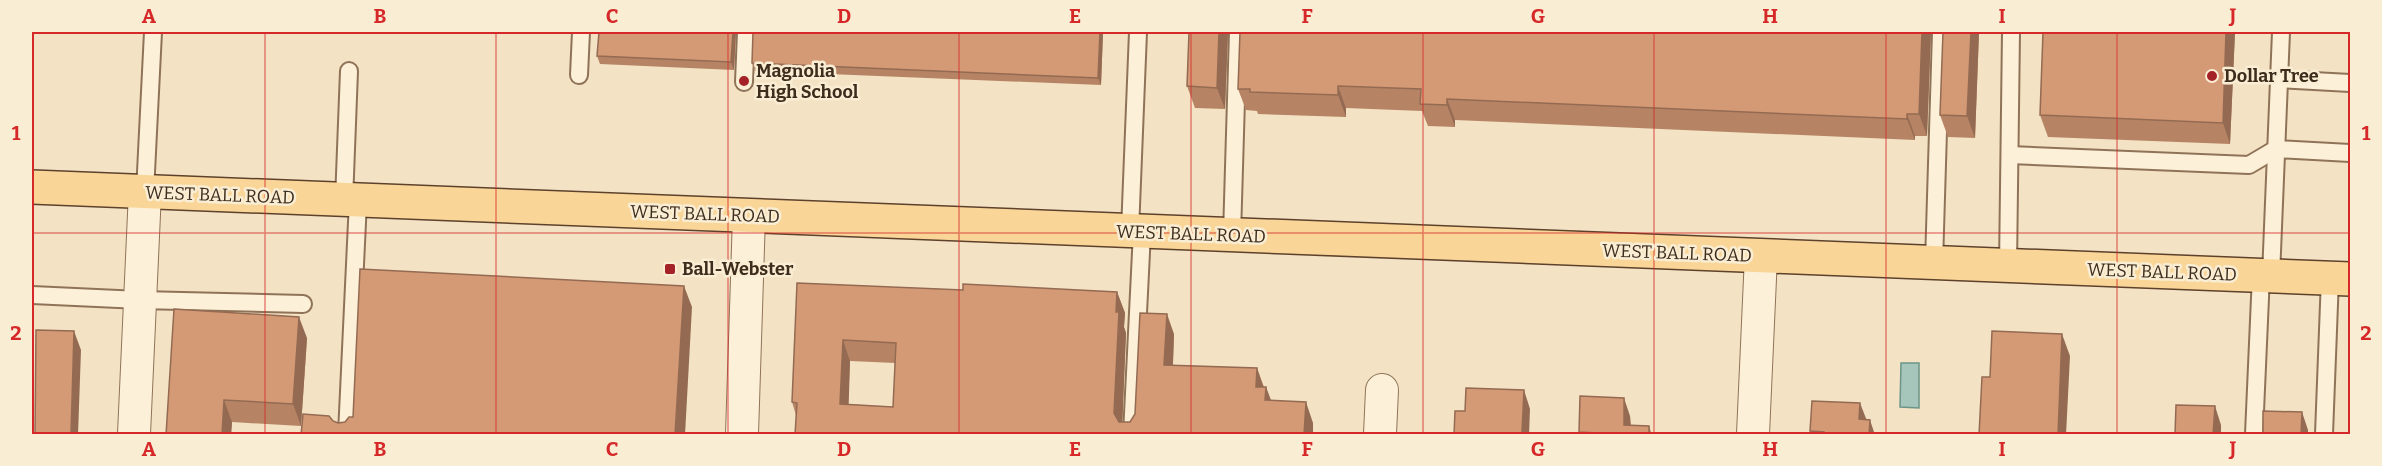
<svg xmlns="http://www.w3.org/2000/svg" width="2382" height="466" viewBox="0 0 2382 466" font-family="Bitter,serif">
	<style>
		.water { fill: #a6c5bb; stroke: #6b9589; stroke-width: 1.5 }
		.lines { fill: none; stroke-linecap: round; stroke-linejoin: round }
		.lane-casing { stroke: #8f7358; stroke-width: 20 }
		.street-casing { stroke: #8f7358; stroke-width: 34 }
		.primary-casing { stroke: #5d412c; stroke-width: 36 }
		.lane { stroke: #fcf0d8; stroke-width: 16 }
		.street { stroke: #fcf0d8; stroke-width: 32 }
		.primary { stroke: #f9d698; stroke-width: 33 }
		.wall { fill: #b68465; fill-rule: evenodd }
		.shaded-wall { fill: #946b52 }
		.building { fill: #d49975; stroke: #946b52; stroke-width: 1.5; fill-rule: evenodd }
		.grid { fill: none; stroke: #d62828; stroke-width: 1.5; stroke-opacity: 0.55 }
		.poi-dot { fill: #a52128; stroke: #f9edd4; stroke-width: 2 }
		.labels { text-anchor: middle; stroke-width: 5; stroke-linejoin: round; paint-order: stroke }
		.poi-label { font-size: 18px; font-weight: bold; fill: #3e2c1d; stroke: #f9edd4; text-anchor: start }
		.street-label { font-size: 18px; fill: #3e2c1d; stroke: #f9edd4 }
		.neatline { fill: none; stroke: #d62828; stroke-width: 2 }
		.grid-label { font-size: 20px; text-anchor: middle; font-weight: bold; fill: #d62828 }
	</style>
	<rect width="100%" height="100%" fill="#f3e2c3"/>
	<path class="water" d="M1901,363H1919V408L1900,407Z"/>
	<g class="lines">
		<defs>
			<g id="lane">
				<path d="M579,75L581,32"/>
				<path d="M2279,79L2350,83"/>
				<path d="M744,82L746,32"/>
				<path d="M2010,155L2249,165L2276,149L2350,153"/>
				<path d="M145,192L153,32"/>
				<path d="M344,201L349,71"/>
				<path d="M1130,231L1138,32"/>
				<path d="M1232,235L1238,32"/>
				<path d="M1934,263L1941,32"/>
				<path d="M2008,266L2011,32"/>
				<path d="M2271,276L2281,32"/>
				<path d="M32,295L140,300L303,304"/>
				<path d="M347,434L358,201"/>
				<path d="M1132,434L1142,232"/>
				<path d="M2254,434L2261,275"/>
				<path d="M2324,434L2330,278"/>
			</g>
			<g id="street">
				<path d="M134,434L145,192"/>
				<path d="M742,434L749,216"/>
				<path d="M1380,434L1382,390"/>
				<path d="M1753,434L1761,256"/>
			</g>
			<path id="primary" d="M32,187L2350,279"/>
		</defs>
		<use href="#lane" class="lane-casing"/>
		<use href="#street" class="street-casing"/>
		<use href="#primary" class="primary-casing"/>
		<use href="#lane" class="lane"/>
		<use href="#street" class="street"/>
		<use href="#primary" class="primary"/>
	</g>
	<g class="wall">
		<path d="M599,32H736L734,70L600,64L597,56Z"/>
		<path d="M753,32H1103L1101,85L755,71L752,63Z"/>
		<path d="M1228,32L1225,109L1195,108L1187,86Z"/>
		<path d="M1931,32L1927,136H1915V140L1455,120V127L1428,126L1422,111L1346,108V117L1258,114L1257,111L1246,110L1238,89Z"/>
		<path d="M1943,32H1979L1975,138L1948,137L1940,115Z"/>
		<path d="M2043,32H2235L2230,144L2048,137L2040,115Z"/>
		<path d="M797,283L963,290L1117,292L1125,313L1124,327L1126,333L1122,422H1130L1135,414L1174,334L1173,365L1257,368L1264,387H1266L1270,400L1313,423V435H795L796,415L792,402ZM850,361L895,363L893,407L848,404Z"/>
		<path d="M307,338L301,426L232,422L231,435H166Z"/>
		<path d="M1630,416L1631,426H1649L1652,435H1579V432Z"/>
		<path d="M1866,420L1875,435H1812L1810,431Z"/>
	</g>
	<g class="shaded-wall">
		<path d="M733,32H736L734,70L731,62Z"/>
		<path d="M1100,32H1103L1101,85L1098,78Z"/>
		<path d="M1219,32H1228L1225,109L1217,88Z"/>
		<path d="M1922,32H1931L1927,136L1919,114Z"/>
		<path d="M1971,32H1979L1975,138L1967,116Z"/>
		<path d="M2226,32H2235L2230,144L2223,123Z"/>
		<path d="M1338,86L1346,108V117L1338,95Z"/>
		<path d="M1447,99L1455,120V127L1447,105Z"/>
		<path d="M1907,114L1915,136V140L1907,119Z"/>
		<path d="M684,286L692,307L685,435H675Z"/>
		<path d="M1117,292L1125,313L1124,327L1126,333L1122,433L1114,413Z"/>
		<path d="M1167,314L1174,334L1172,386L1164,365Z"/>
		<path d="M299,317L307,338L301,426L293,404Z"/>
		<path d="M74,331L81,350L78,435H71Z"/>
		<path d="M2062,334L2070,356L2066,435H2058Z"/>
		<path d="M843,340L850,361L848,425L840,404Z"/>
		<path d="M1257,368L1264,389L1256,387Z"/>
		<path d="M1266,387L1274,408L1265,400Z"/>
		<path d="M1524,390L1530,409L1529,435L1522,432Z"/>
		<path d="M1624,398L1630,416L1631,435L1624,425Z"/>
		<path d="M224,400L232,422L231,435H222Z"/>
		<path d="M1306,402L1313,423V435H1304Z"/>
		<path d="M1860,403L1867,421L1859,419Z"/>
		<path d="M2215,406L2221,425V435H2213Z"/>
		<path d="M2302,412L2308,430V435H2301Z"/>
		<path d="M1870,420L1875,435H1869Z"/>
	</g>
	<g class="building">
		<path d="M599,32H733L731,62L597,56Z"/>
		<path d="M753,32H1100L1098,78L752,63Z"/>
		<path d="M1189,32H1219L1217,88L1187,86Z"/>
		<path d="M1240,32H1922L1919,114H1907V119L1447,99V105L1420,104L1421,89L1338,86V95L1250,92V89H1238Z"/>
		<path d="M1943,32H1971L1967,116L1940,115Z"/>
		<path d="M2043,32H2226L2223,123L2040,115Z"/>
		<path d="M360,269L684,286L675,435H301L303,414L329,416L333,421L338,423L345,422L349,417H353Z"/>
		<path d="M797,283L963,290V284L1117,292L1116,312H1119L1114,413L1119,422H1130L1135,414L1140,313L1167,314L1164,365L1257,368L1256,387H1266L1265,400L1306,402L1304,435H1188L1161,433V435H795L797,403L792,402ZM843,340L896,343L893,407L840,404Z"/>
		<path d="M174,309L299,317L293,404L224,400L222,435H166Z"/>
		<path d="M36,330L74,331L71,435H35Z"/>
		<path d="M1992,331L2062,334L2058,435H1979L1982,377H1990Z"/>
		<path d="M1466,388L1524,390L1522,432L1533,433V435H1454L1455,411H1465Z"/>
		<path d="M1580,396L1624,398V425L1649,426V435H1597V433L1579,432Z"/>
		<path d="M1812,401L1860,403L1859,419L1870,420L1869,435H1824V432L1810,431Z"/>
		<path d="M2176,405L2215,406L2213,435H2175Z"/>
		<path d="M2263,411L2302,412L2301,435H2263Z"/>
	</g>
	<path class="grid" d="M265,32V434M496,32V434M728,32V434M959,32V434M1191,32V434M1423,32V434M1654,32V434M1886,32V434M2117,32V434M32,233H2350"/>
	<g class="poi-dot">
		<circle cx="2212" cy="76" r="6"/>
		<circle cx="744" cy="81" r="6"/>
		<rect x="664" y="263" width="12" height="12" rx="3"/>
	</g>
	<g class="labels">
		<g class="poi-label">
			<text x="756" y="77">Magnolia<tspan x="756" dy="21">High School</tspan></text>
			<text x="2224" y="82">Dollar Tree</text>
			<text x="682" y="275">Ball-Webster</text>
		</g>
		<g class="street-label">
			<text transform="translate(220 195) rotate(2)" y="6">WEST BALL ROAD</text>
			<text transform="translate(705 214) rotate(2)" y="6">WEST BALL ROAD</text>
			<text transform="translate(1191 234) rotate(2)" y="6">WEST BALL ROAD</text>
			<text transform="translate(1677 253) rotate(2)" y="6">WEST BALL ROAD</text>
			<text transform="translate(2162 272) rotate(2)" y="6">WEST BALL ROAD</text>
		</g>
	</g>
	<rect width="2382" height="466" fill="none" stroke="#f9edd4" stroke-width="66"/>
	<rect x="33" y="33" width="2316" height="400" class="neatline"/>
	<g class="grid-label">
		<text x="149" y="23">A</text>
		<text x="380" y="23">B</text>
		<text x="612" y="23">C</text>
		<text x="844" y="23">D</text>
		<text x="1075" y="23">E</text>
		<text x="1307" y="23">F</text>
		<text x="1538" y="23">G</text>
		<text x="1770" y="23">H</text>
		<text x="2002" y="23">I</text>
		<text x="2233" y="23">J</text>
		<text x="16" y="140">1</text>
		<text x="2366" y="140">1</text>
		<text x="16" y="340">2</text>
		<text x="2366" y="340">2</text>
		<text x="149" y="456">A</text>
		<text x="380" y="456">B</text>
		<text x="612" y="456">C</text>
		<text x="844" y="456">D</text>
		<text x="1075" y="456">E</text>
		<text x="1307" y="456">F</text>
		<text x="1538" y="456">G</text>
		<text x="1770" y="456">H</text>
		<text x="2002" y="456">I</text>
		<text x="2233" y="456">J</text>
	</g>
</svg>
